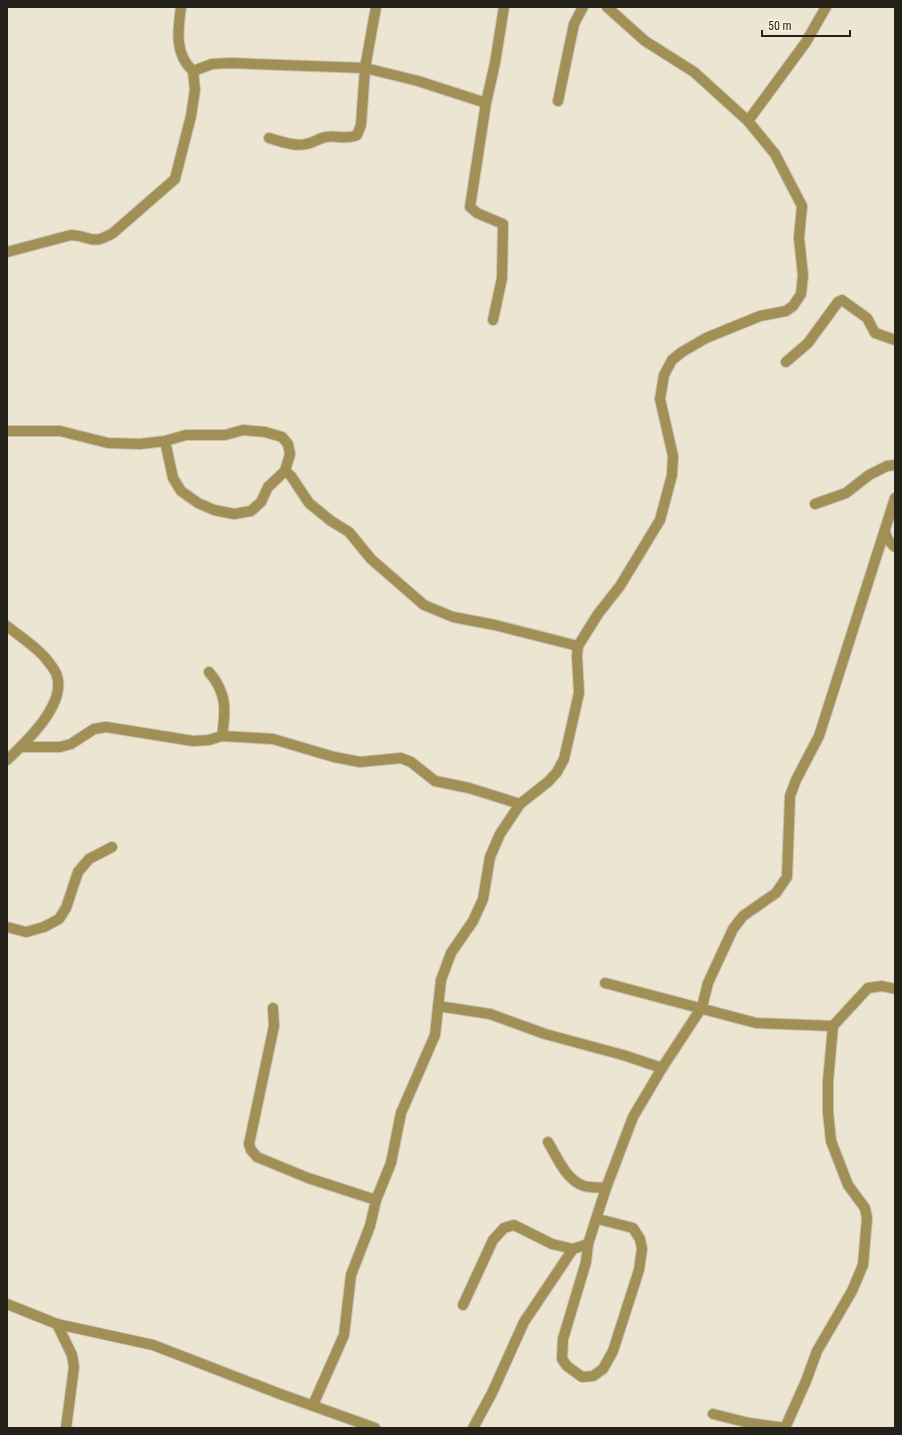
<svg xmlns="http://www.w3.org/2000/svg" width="902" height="1435" viewBox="0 0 902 1435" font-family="'Roboto Condensed',sans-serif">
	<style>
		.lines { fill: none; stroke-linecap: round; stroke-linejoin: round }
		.street-casing { stroke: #c7c2b1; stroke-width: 12 }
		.street { stroke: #a28f56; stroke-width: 10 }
	</style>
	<rect width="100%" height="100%" fill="#ebe5d2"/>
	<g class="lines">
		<defs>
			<g id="street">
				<path d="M193,71L212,64L230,63L365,68L418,81L486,103"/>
				<path d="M558,101L574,24L583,7"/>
				<path d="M748,121L806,42L826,7"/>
				<path d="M269,138C280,141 295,147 306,144C313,143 319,138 326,137C337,135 347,140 357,135L361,125L365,68L376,7"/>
				<path d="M7,252L71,235C92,236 91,246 113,233L175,179L191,116L195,90L193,71C174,54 178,30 181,7"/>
				<path d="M493,320L502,278L503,224L477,213L470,207L486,103L495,63L504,7"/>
				<path d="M786,362L808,343L838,302L842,300L867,318L875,333L895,340"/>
				<path d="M7,431H60L108,443L140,444L165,441L186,435H225L243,430L265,432L282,437L288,444L290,454L285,471L268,487L261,502L251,511L234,514L214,510L198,503L181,491L173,478L165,441"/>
				<path d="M285,471L291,476L309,503L331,521L349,532L371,559L424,605L453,617L495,625L578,646"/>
				<path d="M815,504L846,493L869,475L887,466L895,465"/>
				<path d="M885,532L888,540L895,547"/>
				<path d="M7,626C19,636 38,648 47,660C50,664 56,671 57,676C66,705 26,742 7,760"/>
				<path d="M209,672C227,693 226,710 222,736"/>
				<path d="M21,747H60L71,744L94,729L106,727L193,741L209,740L222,736L273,739L334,757L360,762L401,758L411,762L435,781L469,788L520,804"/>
				<path d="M7,927L26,932L44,927L59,919L66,908L78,872L89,859L112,847"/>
				<path d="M605,983L756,1023L833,1026"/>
				<path d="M438,1006L490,1014L545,1034L623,1055L662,1068"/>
				<path d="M273,1008L274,1026L249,1144L251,1150L257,1157L308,1178L376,1200"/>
				<path d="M548,1142C557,1157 566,1180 584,1186C591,1188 599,1187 606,1188"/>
				<path d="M598,1219L633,1228L640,1239L642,1249L639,1270L613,1351L603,1369L593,1376L582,1377L567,1366L562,1359L563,1339L586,1262L588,1244L606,1188L633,1117L662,1068L702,1007L708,983L733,929L743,916L776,893L787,877L790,796L796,780L819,736L895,498"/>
				<path d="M7,1304L57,1324L153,1345L280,1394L375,1428"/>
				<path d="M463,1305L493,1240L504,1228L514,1225L552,1244L573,1249"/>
				<path d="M57,1324L72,1355L74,1367L66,1428"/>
				<path d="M313,1405L344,1335L351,1275L370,1226L376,1200L391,1163L401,1113L435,1035L441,980L451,953L473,921L483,899L490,857L500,834L520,804L549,781L557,772L564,759L579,693L577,656L578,646L598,614L620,586L660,520L672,475L673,456L660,399L664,375L672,360L682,352L706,338L760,316L786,311L793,306L801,294L803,275L799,238L802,206L775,154L748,121L694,72L645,41L607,7"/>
				<path d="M713,1414L749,1423L785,1428"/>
				<path d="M473,1428L492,1393L524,1322L573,1249L588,1244"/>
				<path d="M785,1428L806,1381L817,1351L852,1291L863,1265L867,1218L865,1208L848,1185L831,1141L828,1112V1081L833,1026L868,988L882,986L895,989"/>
			</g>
		</defs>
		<use href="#street" class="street-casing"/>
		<use href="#street" class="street"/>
	</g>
	<rect width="902" height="1435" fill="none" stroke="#23211a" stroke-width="16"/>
	<path d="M762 30v6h88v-6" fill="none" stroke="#23211a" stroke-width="2"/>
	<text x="768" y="30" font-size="12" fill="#23211a" stroke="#f8f2df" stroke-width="3" paint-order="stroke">50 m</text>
</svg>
